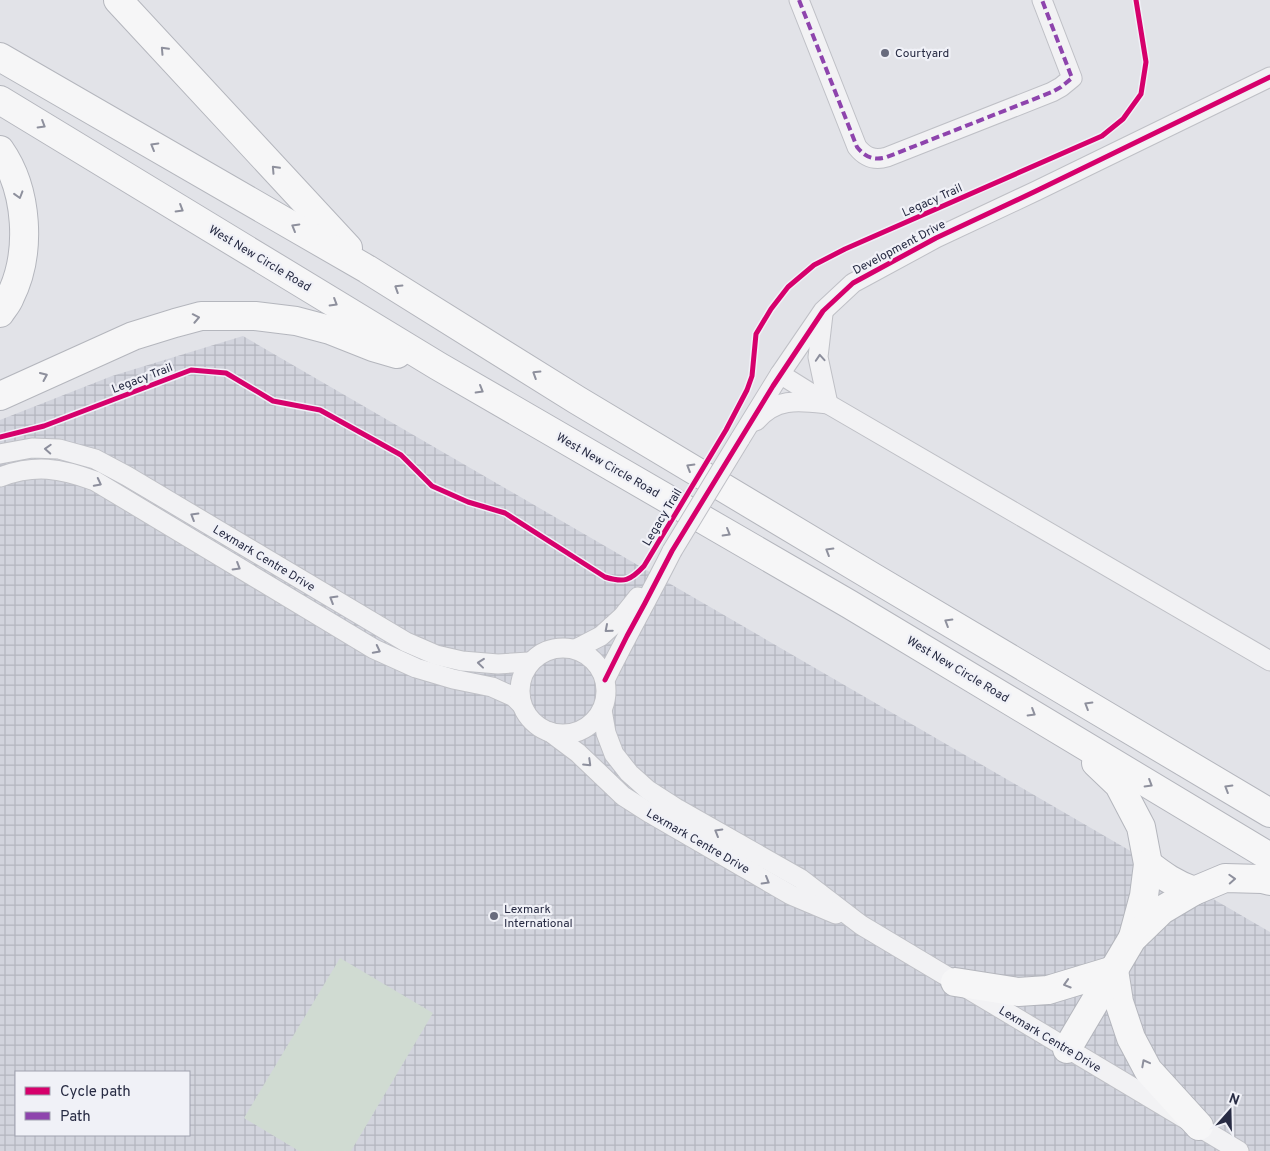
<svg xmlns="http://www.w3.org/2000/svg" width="1270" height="1151" viewBox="0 0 1270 1151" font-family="Overpass,sans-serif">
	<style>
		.industrial { fill: url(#industrial-grid); fill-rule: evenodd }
		.green { fill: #d0dbd2 }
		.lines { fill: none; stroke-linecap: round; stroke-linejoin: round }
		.street-casing { stroke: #bfc0c6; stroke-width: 21 }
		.highway-casing { stroke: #b4b6bd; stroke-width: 30 }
		.street { stroke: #f2f2f4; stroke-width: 19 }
		.highway { stroke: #f6f6f7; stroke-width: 28 }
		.street-bridge-casing { stroke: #bfc0c6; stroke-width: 21; stroke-linecap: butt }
		.street-bridge { stroke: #f2f2f4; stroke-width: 19 }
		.quiet { stroke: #8e44ad; stroke-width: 4; stroke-dasharray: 8 4; stroke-linecap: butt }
		.cycleway-casing { stroke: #f0f1f7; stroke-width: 8 }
		.cycleway { stroke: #d6006c; stroke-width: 5 }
		.oneway { stroke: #8e909d }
		.oneway2 { stroke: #8c8e9c }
		.poi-dot { fill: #686b7d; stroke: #f0f1f7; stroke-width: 2 }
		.labels { text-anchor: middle; stroke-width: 4.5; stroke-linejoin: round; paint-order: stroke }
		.poi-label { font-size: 12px; fill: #272b43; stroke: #f0f1f7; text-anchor: start }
		.street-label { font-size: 12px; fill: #272b43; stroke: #f0f1f7 }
	</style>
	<defs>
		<pattern id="industrial-grid" width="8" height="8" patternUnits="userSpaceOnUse" patternTransform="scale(1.25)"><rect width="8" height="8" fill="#d2d4dd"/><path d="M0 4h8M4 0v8" fill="none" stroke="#b4b6bf"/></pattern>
	</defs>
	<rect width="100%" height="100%" fill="#e2e3e8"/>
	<path class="industrial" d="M243,336L1270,932V1151H0V420L112,376ZM16,1072H189V1135H16Z"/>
	<path class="green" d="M340,958L433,1013L351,1151H299L244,1118Z"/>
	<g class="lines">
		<defs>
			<g id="street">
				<path d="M799,0L857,147C865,157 874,161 887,157L1052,92L1061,87L1072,78L1042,0"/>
				<path d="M780,374L828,404L1270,661"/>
				<path d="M756,421C776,397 800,401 828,404L818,357L823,314"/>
				<path d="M740,439L780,374L823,311L853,283L936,238L1036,191L1270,77"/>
				<path d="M0,454L32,448L59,449L95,459L127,476L406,642L436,655L462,661L498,664L529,662"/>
				<path d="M0,477C35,464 60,468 95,481L374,649L416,668L453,679L492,687L514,697L521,704"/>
				<circle cx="563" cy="691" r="43"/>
				<path d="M576,649L601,636L623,616L638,597"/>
				<path d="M605,680C626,637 650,595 672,551"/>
				<path d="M602,710L606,733L614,754L629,773L648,790L676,808L801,879L861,925L1239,1151"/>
				<path d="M550,732L578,753L623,796L648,812L791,895L836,914"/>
			</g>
			<g id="highway">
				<path d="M118,0L348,248"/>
				<path d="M0,57L367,269L577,400L871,576L1270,813"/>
				<path d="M0,100L438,366L849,604L1270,857"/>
				<path d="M0,150C28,190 32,253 10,297C8,303 3,308 0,313"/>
				<path d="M0,396L133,336L175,323L201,316H255L296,321L330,330L373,347L397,354"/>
				<path d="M1096,763L1119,785L1141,827L1148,864L1144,896L1133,937"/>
				<path d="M1148,864C1163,876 1175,884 1194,891"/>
				<path d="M955,982L1018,992L1048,990L1114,970L1119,1002L1131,1038L1148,1070L1199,1126"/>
				<path d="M1067,1049L1132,939L1162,910L1194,891L1225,878L1262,879L1270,881"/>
			</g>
		</defs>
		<use href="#street" class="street-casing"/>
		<use href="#highway" class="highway-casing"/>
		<use href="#street" class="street"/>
		<use href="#highway" class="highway"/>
		<defs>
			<path id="street-bridge" d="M672,551L740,439"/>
		</defs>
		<use href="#street-bridge" class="street-bridge-casing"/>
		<use href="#street-bridge" class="street-bridge"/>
		<path class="quiet" d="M799,0L857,147C865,157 874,161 887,157L1052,92L1061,87L1072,78L1042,0"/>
		<defs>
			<g id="cycleway">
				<path d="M0,437L44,426L191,370L226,373L273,401L320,410L401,455L432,486L468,502L505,513L605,577C624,583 630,581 644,566L726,430L747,390L752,376L756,334L771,309L788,287L814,265L845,249L1102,136L1123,119L1141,94L1146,62L1136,0"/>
				<path d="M605,680L627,636L645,603L672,551L773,386L823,311L853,283L936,238L1036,191L1270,77"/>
			</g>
		</defs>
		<use href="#cycleway" class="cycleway-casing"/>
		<use href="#cycleway" class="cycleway"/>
	</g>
	<defs><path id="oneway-chevron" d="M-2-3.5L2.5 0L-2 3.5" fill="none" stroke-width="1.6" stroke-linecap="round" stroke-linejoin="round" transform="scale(1.25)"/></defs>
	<g class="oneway">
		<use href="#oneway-chevron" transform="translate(164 50) rotate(-133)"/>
		<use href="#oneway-chevron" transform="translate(42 125) rotate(31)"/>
		<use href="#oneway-chevron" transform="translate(154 146) rotate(-150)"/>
		<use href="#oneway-chevron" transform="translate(275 169) rotate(-133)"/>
		<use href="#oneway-chevron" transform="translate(19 195) rotate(73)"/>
		<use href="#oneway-chevron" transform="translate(180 209) rotate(31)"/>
		<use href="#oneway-chevron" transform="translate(295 227) rotate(-150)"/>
		<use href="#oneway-chevron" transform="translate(398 288) rotate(-148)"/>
		<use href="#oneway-chevron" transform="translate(334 303) rotate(31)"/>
		<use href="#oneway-chevron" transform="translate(196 318) rotate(-11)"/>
		<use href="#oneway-chevron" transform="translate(536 374) rotate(-148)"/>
		<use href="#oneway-chevron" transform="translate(44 376) rotate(-24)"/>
		<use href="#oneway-chevron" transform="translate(480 390) rotate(30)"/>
		<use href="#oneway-chevron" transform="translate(690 467) rotate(-149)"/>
		<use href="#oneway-chevron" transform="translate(727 533) rotate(30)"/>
		<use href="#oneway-chevron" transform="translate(829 551) rotate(-149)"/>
		<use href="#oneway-chevron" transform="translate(948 622) rotate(-149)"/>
		<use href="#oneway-chevron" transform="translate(1088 705) rotate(-149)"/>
		<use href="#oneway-chevron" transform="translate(1032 713) rotate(31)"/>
		<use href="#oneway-chevron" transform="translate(1149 784) rotate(31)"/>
		<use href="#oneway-chevron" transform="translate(1228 788) rotate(-149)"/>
		<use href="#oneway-chevron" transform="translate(1232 879) rotate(-3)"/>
		<use href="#oneway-chevron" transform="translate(1067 984) rotate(163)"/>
		<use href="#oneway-chevron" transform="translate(1145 1063) rotate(-118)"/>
	</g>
	<g class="oneway2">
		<use href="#oneway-chevron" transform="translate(820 358) rotate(-94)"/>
		<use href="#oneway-chevron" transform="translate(48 449) rotate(-177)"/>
		<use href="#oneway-chevron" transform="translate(98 483) rotate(27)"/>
		<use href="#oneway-chevron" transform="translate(194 516) rotate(-149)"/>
		<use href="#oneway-chevron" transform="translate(237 567) rotate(31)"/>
		<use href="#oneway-chevron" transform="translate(333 599) rotate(-149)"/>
		<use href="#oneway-chevron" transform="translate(608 629) rotate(139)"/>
		<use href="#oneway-chevron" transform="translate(377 650) rotate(27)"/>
		<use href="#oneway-chevron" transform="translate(481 663) rotate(-174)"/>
		<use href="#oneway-chevron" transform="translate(588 763) rotate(44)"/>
		<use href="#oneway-chevron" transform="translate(718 832) rotate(-150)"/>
		<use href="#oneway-chevron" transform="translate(766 881) rotate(30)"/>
	</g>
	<g class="poi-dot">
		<circle cx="885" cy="53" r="5"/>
		<circle cx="494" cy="916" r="5"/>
	</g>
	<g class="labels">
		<g class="poi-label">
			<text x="895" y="57">Courtyard</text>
			<text x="504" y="913">Lexmark<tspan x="504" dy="14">International</tspan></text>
		</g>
		<g class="street-label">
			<text transform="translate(932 200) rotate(-24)" y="4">Legacy Trail</text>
			<text transform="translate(899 247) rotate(-28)" y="4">Development Drive</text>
			<text transform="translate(260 258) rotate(31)" y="4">West New Circle Road</text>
			<text transform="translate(142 378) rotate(-21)" y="4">Legacy Trail</text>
			<text transform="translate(608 465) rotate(30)" y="4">West New Circle Road</text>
			<text transform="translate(662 517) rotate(-59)" y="4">Legacy Trail</text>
			<text transform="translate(264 558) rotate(31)" y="4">Lexmark Centre Drive</text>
			<text transform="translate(958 669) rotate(31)" y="4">West New Circle Road</text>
			<text transform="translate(698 841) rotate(30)" y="4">Lexmark Centre Drive</text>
			<text transform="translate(1050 1039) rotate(31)" y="4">Lexmark Centre Drive</text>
		</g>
	</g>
	<rect x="15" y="1071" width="175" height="65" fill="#f0f1f7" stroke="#a0a2af"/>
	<rect x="25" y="1087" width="25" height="8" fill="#d6006c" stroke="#a0a2af"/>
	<text x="60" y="1096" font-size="15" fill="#272b43">Cycle path</text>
	<rect x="25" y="1112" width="25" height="8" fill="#8e44ad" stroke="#a0a2af"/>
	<text x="60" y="1121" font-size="15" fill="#272b43">Path</text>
	<g transform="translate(1230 1111) rotate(20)" stroke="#f0f1f7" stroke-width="4" paint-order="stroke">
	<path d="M0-4L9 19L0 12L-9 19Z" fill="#272b43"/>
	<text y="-8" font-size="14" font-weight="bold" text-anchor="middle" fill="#272b43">N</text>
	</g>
</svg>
